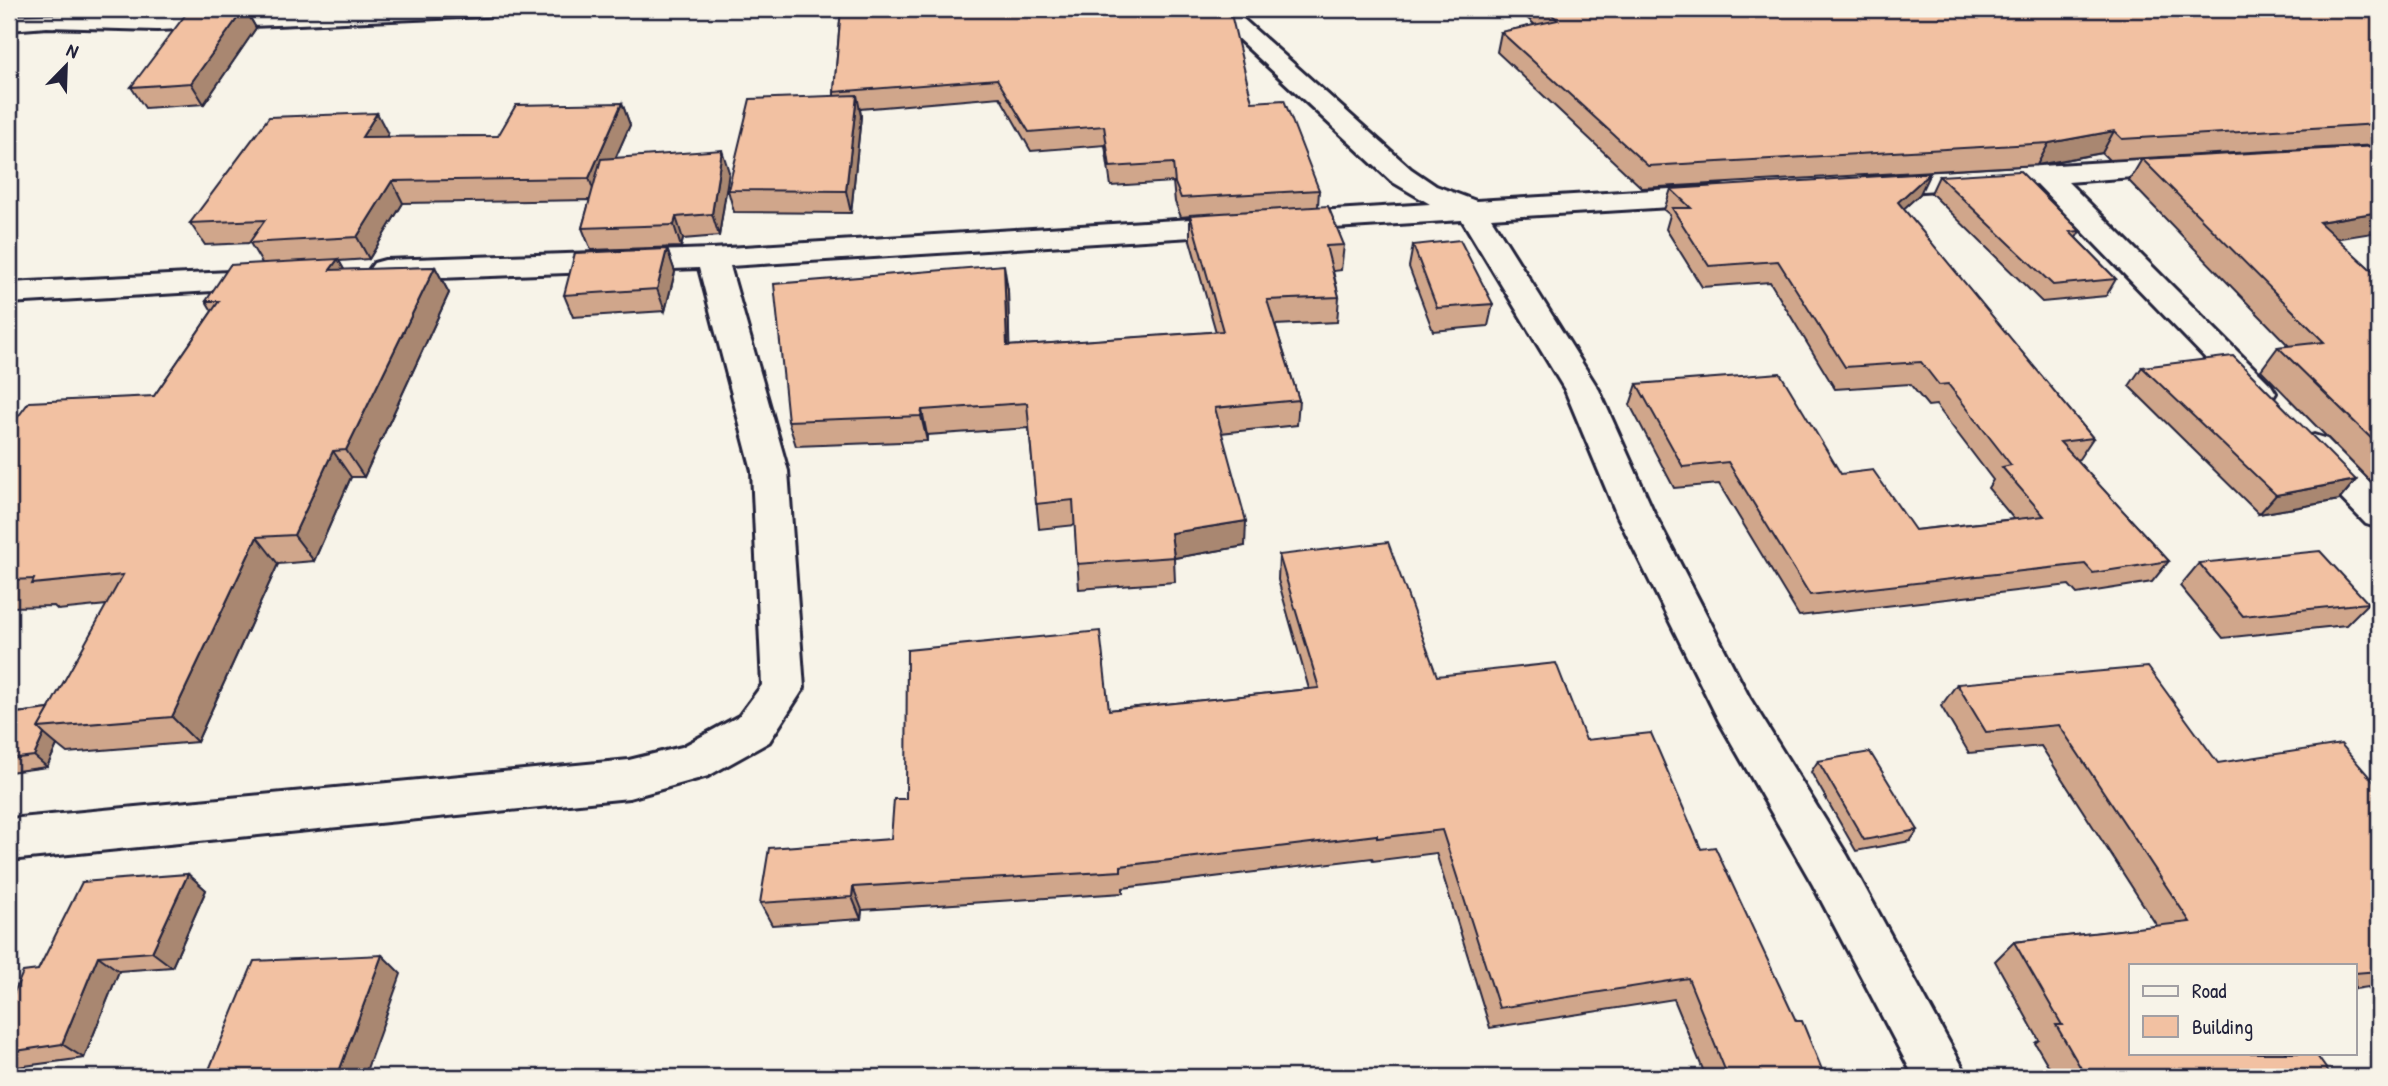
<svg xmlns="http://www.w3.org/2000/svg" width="2388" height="1086" viewBox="0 0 2388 1086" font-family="'Patrick Hand',sans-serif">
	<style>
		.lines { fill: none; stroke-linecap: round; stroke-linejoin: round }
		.minor-casing { stroke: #22223b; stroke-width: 6 }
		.minor { fill: #f7f3e8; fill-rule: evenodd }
		.wall { fill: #d0a68b; stroke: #22223b; stroke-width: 2 }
		.shaded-wall { fill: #a98771; stroke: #22223b; stroke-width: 2 }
		.building { fill: #f2c1a2; stroke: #22223b; stroke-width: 2 }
	</style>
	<rect width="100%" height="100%" fill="#f7f3e8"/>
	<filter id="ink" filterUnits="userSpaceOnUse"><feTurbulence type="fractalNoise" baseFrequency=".0143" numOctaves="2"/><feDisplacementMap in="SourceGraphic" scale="14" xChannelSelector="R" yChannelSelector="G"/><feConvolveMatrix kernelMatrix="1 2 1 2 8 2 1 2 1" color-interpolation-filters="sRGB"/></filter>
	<g filter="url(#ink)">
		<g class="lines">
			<defs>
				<g id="minor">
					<path d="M303,9H497L494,14L485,16L157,30L47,27L9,30V16Z"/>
					<path d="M1206,9H1232L1411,169L1436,186L1476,201L1719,186L1729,189L1734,195L1729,201L1719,204L1491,218L1599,390L1655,515L1749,697L1847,855L1968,1077H1914L1813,885L1719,721L1617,515L1565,390L1462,220L730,266L788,471L804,688L769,742L708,776L629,798L9,860V819L629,760L682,747L739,716L762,685L752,471L699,268L385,280L374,277L369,270L374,263L385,260L712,249L1430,204L1391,181Z"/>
					<path d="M2188,157L2198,160L2202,166L2198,172L2068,182L2271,385L2276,393L2271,401L2259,405L2247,401L2037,184L1873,194L1863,191L1858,185L1863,179L1873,176Z"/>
					<path d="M269,270L280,273L285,280L280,287L9,303V283Z"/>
					<path d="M2314,435L2327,439L2379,491V528L2366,524L2301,457L2296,448L2301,439Z"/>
				</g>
			</defs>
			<use href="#minor" class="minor-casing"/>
			<use href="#minor" class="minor"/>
		</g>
		<g class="wall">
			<path d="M221,9H245L256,28L204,104L145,108L131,87Z"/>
			<path d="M841,9L1252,102L1319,190L1318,207L1344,245L1341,270L1333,271L1339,297L1337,322L1275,325L1299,400L1297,425L1221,433L1245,546L1174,558L1175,582L1079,589L1075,525L1039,529L1029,428L927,435V441L796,446L788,421L1008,290L1009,346L1216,332L1190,240V216L1181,217L1175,202L1173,182L1111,186L1105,145L1031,151L1000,97L860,109L861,116L851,213L734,212L728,190L834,96V92Z"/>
			<path d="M1517,9H2379V145L2109,160L2102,153L2037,165L1642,188L1497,52L1501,32L1535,25Z"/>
			<path d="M622,103L630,125L615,158L729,172L719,236L683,239L681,247L591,250L582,228L590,200L403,203L369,259L339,261L344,270L435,267L449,293L364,477H351L314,561L278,564L197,742L67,753L57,745L47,767L9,772V714L49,709L107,605L58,610L54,606L9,607V429L154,396L212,311L206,301L262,263L250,243L205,245L190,223L388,134L387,137L498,136Z"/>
			<path d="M2142,159L2337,239L2379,277V490L2261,370L2278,347L2289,346L2129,181Z"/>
			<path d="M1939,176L2080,231L2076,238L2116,279L2106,296L2042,302L1931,193Z"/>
			<path d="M1671,189L1920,194L1903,209L2093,438L2079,459L2076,460L2169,561L2152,582L2077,594L2069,585L1799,616L1719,484L1674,488L1630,405L1637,384L1841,474L1915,530L2014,519L1988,488L1993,480L1936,405L1928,406L1910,384L1835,389L1770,282L1702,287L1666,229L1670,215L1664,210Z"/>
			<path d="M1413,245L1493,304L1488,326L1433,331L1409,267Z"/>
			<path d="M667,249L675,272L665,311L573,317L564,295Z"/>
			<path d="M2142,367L2356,480L2339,500L2259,514L2129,386Z"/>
			<path d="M1279,555L1437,676L1586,740L1701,849L1796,1021L1825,1077H1706L1674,999L1490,1028L1436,853L1373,861L1372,858L1123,888V893L862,910L861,919L772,925L760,903L891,839L906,799L1109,710L1309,689L1278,580Z"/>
			<path d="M2199,563L2368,603L2346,625L2223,638L2180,586Z"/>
			<path d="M1957,684L2218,763L2379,788V1002L2368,987L2355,989V965H2131L2332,1077H2055L2035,1043L2039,1040L1995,961L2014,942L2157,926L2041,746L1969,753L1941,706Z"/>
			<path d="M1818,761L1918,830L1910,841L1856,851L1811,772Z"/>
			<path d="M188,874L206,890L172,967L119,971L84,1058L9,1068V1004L38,970Z"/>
		</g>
		<g class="shaded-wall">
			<path d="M244,9H245L256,28L204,104L191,83Z"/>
			<path d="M857,95L861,116L851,213L846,191Z"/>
			<path d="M622,103L630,125L597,200L589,178Z"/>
			<path d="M377,113L388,134L374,158L362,137Z"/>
			<path d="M2114,131L2102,153L2037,165L2049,143Z"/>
			<path d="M722,150L729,172L719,236L712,214Z"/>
			<path d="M1930,173L1920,194L1888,223L1898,202Z"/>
			<path d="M392,181L403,203L369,259L357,237Z"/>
			<path d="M2379,212V232L2303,244L2319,222Z"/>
			<path d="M676,217L683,239L681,247L674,225Z"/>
			<path d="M667,249L675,272L665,311L657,289Z"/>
			<path d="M338,259L353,285L330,270Z"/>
			<path d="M1004,265L1008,290L1010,371L1007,346Z"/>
			<path d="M435,267L449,293L364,477L346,450Z"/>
			<path d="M922,410L927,435V441L921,416Z"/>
			<path d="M333,451L351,477L314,561L294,535Z"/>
			<path d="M2356,480L2339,500L2259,514L2276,495Z"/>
			<path d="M1246,521L1245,546L1174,558L1171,533Z"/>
			<path d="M257,537L278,564L197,742L172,717Z"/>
			<path d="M44,734L57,745L47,767L34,756Z"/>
			<path d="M188,874L206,890L172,967L152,952Z"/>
			<path d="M853,887L862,910L861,919L852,897Z"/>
			<path d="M382,955L401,974L364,1077H337Z"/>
			<path d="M98,956L119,971L84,1058L62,1044Z"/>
		</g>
		<g class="building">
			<path d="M221,9H244L191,83L131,87L189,10Z"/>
			<path d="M841,9H1222L1232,18L1252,102L1284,100L1319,190L1181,198L1175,183L1173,163L1110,167L1104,126L1029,132L997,79L834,92Z"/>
			<path d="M1545,9H2379V124L2122,139L2114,131L2049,143L1648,166L1501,32L1558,20Z"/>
			<path d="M857,95L846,191L728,190L750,99Z"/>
			<path d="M622,103L589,178L392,181L357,237L249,243L265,220L190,223L269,117L377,113L362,137L498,136L516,105Z"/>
			<path d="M2379,146V212L2319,222L2379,277V446L2278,347L2324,342L2142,159Z"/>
			<path d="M722,150L712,214L676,217L674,225L582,228L601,159Z"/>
			<path d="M2020,171L2080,231L2070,232L2116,279L2053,285L1939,176Z"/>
			<path d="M1930,173L1898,202L2093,438L2060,442L2169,561L2093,573L2085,564L1810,595L1728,462L1683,467L1637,384L1780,373L1841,474L1873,470L1915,530L2044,516L2002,467L2011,465L1948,384L1939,385L1921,362L1845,367L1778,261L1709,266L1672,208H1691L1671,189Z"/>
			<path d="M1328,206L1344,245L1326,246L1339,297L1267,300L1299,400L1215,408L1246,521L1171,533L1174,557L1077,564L1073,500L1036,504L1027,403L922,410L921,416L788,421L774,284L1004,265L1007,346L1223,331L1190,215Z"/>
			<path d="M1460,240L1493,304L1437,308L1413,245Z"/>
			<path d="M667,249L657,289L564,295L575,253Z"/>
			<path d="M338,259L330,270L435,267L346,450L333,451L294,535L257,537L172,717L38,728L123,575L32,584L34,579L9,580V429L29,402L154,396L219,301H206L230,265Z"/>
			<path d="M2233,356L2356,480L2276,495L2142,367Z"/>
			<path d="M1388,542L1437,676L1556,663L1586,740L1651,733L1701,849L1715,847L1796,1021H1802L1825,1077H1728L1688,978L1499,1008L1442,830L1377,838V835L1121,866V871L853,887L852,897L760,903L769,848L891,839L894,799H906L907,650L1100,631L1109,710L1319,688L1279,555Z"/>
			<path d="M2320,551L2368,603L2243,616L2199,563Z"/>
			<path d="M2148,667L2218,763L2341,744L2379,788V971L2355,973V965H2131V1053H2315L2332,1077H2086L2056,1025H2062L2014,942L2190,922L2059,725L1986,732L1957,684Z"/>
			<path d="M49,709L38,728L44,734L34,756L9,759V714Z"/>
			<path d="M1870,752L1918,830L1864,840L1818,761Z"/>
			<path d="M188,874L152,952L98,956L62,1044L9,1052V1004L23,972L38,970L82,882Z"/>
			<path d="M382,955L337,1077H206L254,961Z"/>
		</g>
	</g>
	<rect width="2388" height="1086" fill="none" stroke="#f7f3e8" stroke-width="35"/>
	<rect x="18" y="18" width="2353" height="1051" fill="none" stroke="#22223b" stroke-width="2.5" filter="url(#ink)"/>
	<rect x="2129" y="964" width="228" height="91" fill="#f7f3e8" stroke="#a29fa3" stroke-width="2"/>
	<rect x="2143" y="986" width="35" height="10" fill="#f7f3e8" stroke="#a29fa3" stroke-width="2"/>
	<text x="2192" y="998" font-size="21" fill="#22223b">Road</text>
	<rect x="2143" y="1016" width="35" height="21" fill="#f2c1a2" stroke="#a29fa3" stroke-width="2"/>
	<text x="2192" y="1034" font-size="21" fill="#22223b">Building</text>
	<g transform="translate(66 66) rotate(23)" stroke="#f7f3e8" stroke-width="5" paint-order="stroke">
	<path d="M0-5L12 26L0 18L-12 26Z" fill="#22223b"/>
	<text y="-10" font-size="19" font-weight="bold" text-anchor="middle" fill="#22223b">N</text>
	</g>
</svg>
